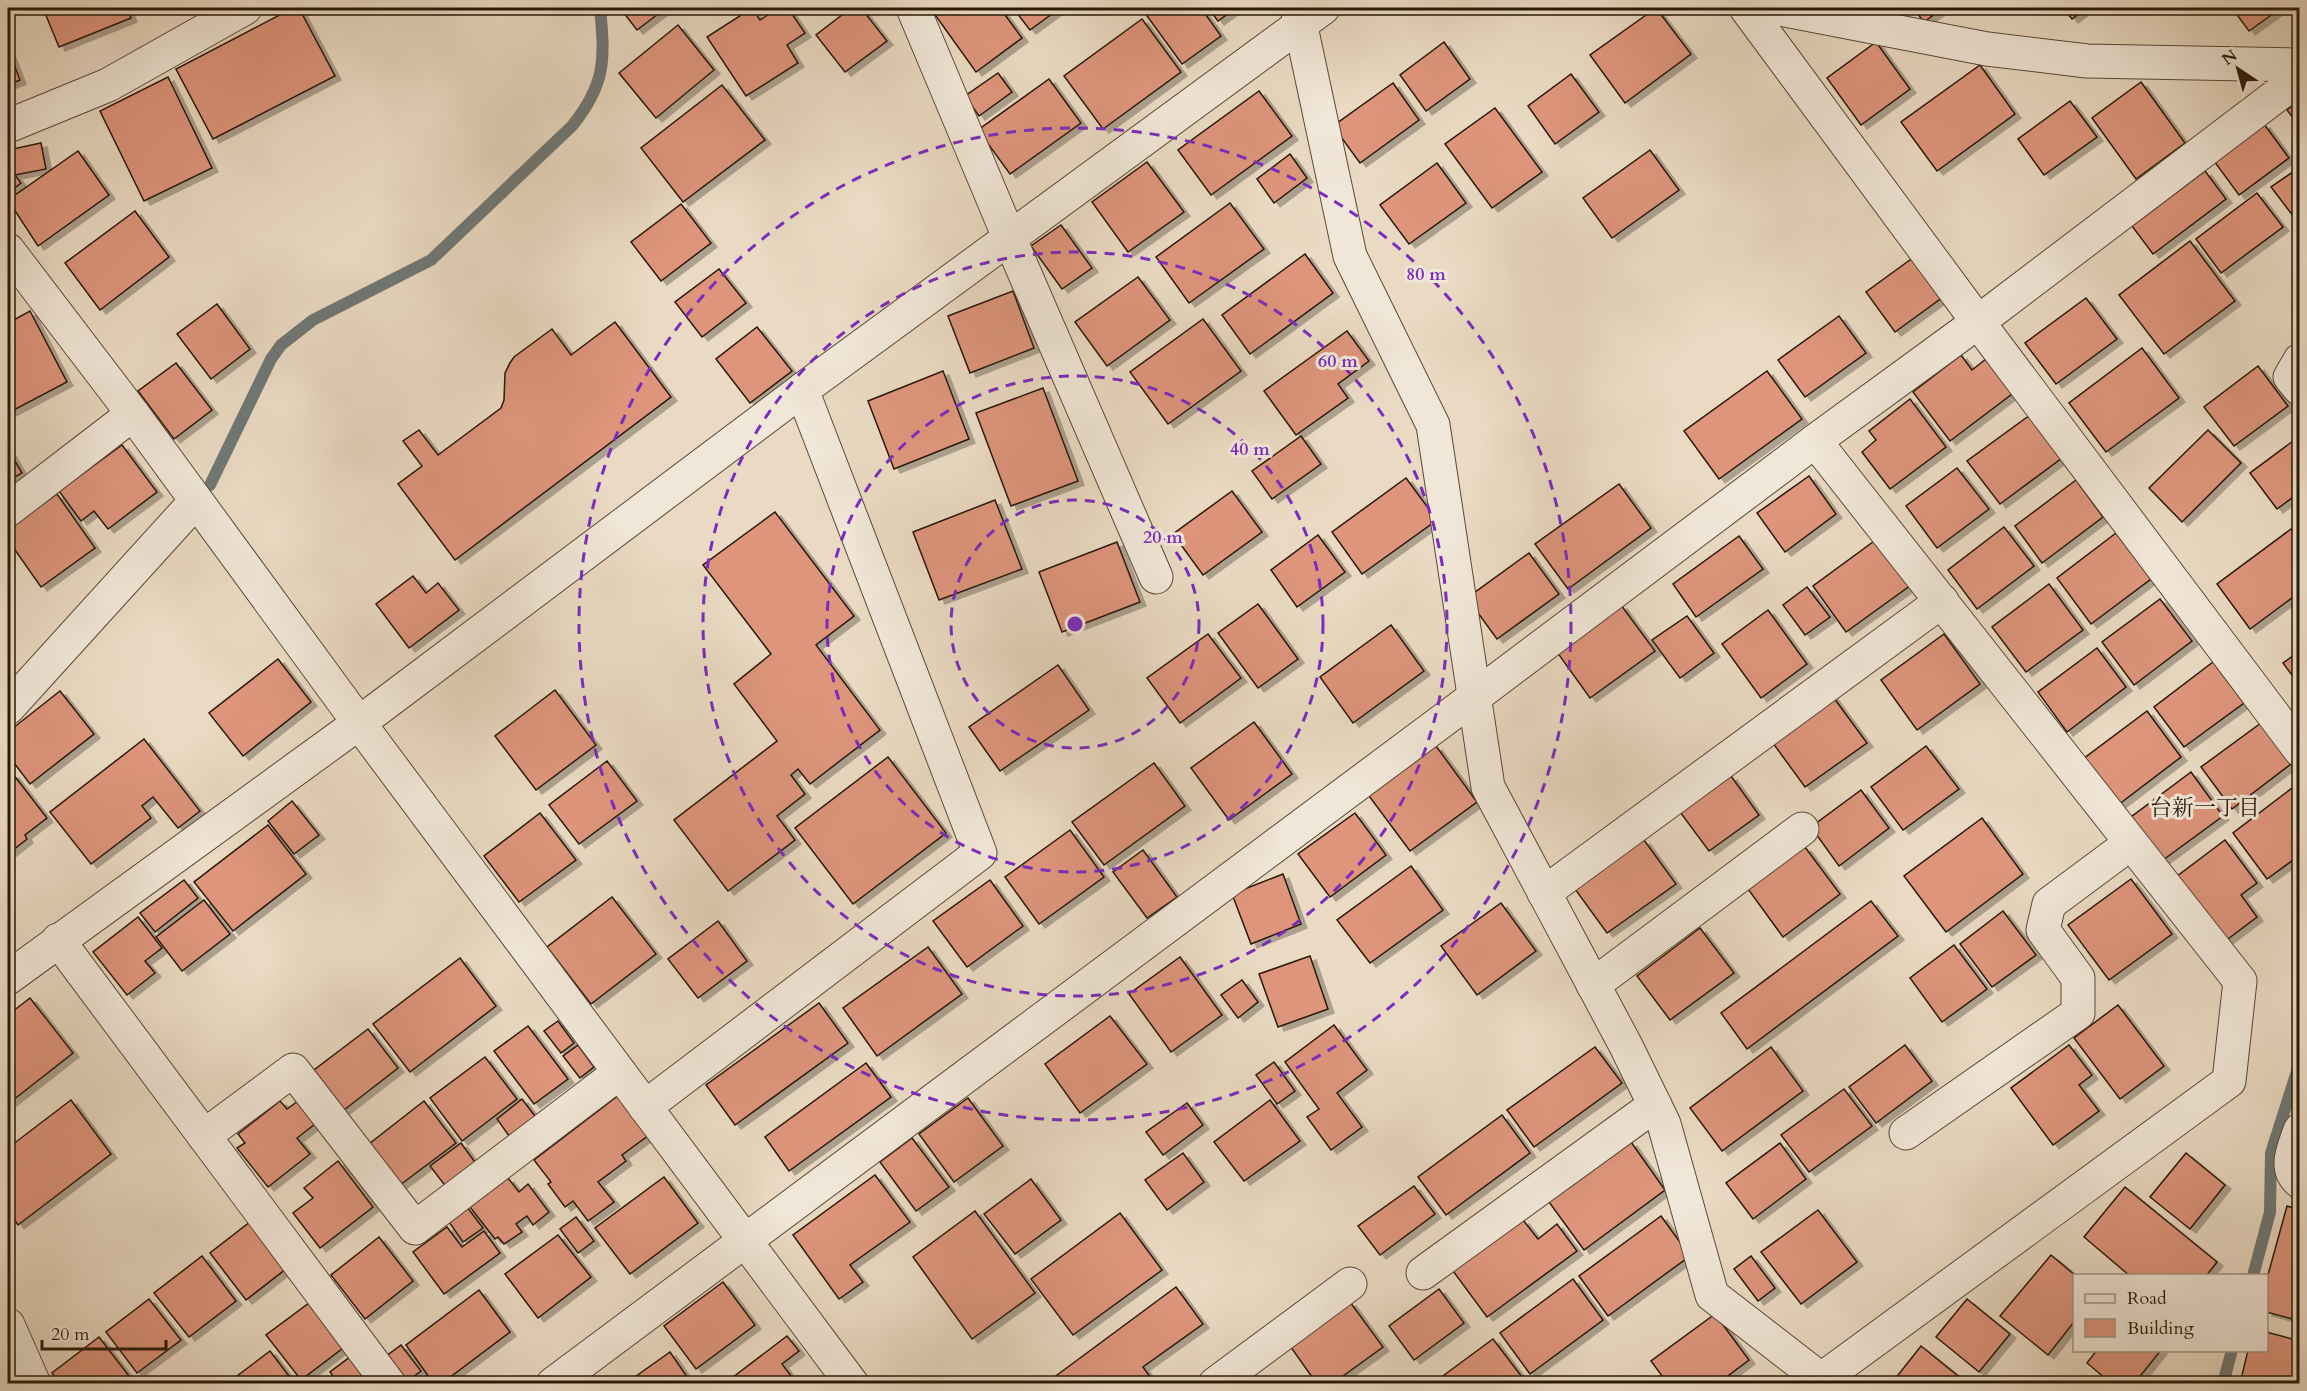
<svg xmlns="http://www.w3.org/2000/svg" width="2307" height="1391" viewBox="0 0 2307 1391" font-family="Cardo,'Noto Serif JP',serif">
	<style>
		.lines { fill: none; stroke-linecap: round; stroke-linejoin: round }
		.stream { stroke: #6f7876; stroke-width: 12 }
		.building { fill: #de957c; stroke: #281908; stroke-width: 1.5; filter: url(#shadow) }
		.minor-casing { stroke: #584937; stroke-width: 35 }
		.minor { stroke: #f1e7d8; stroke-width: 33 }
		.ring { fill: none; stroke: #7b2cbf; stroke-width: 3; stroke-dasharray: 10 8 }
		.labels { text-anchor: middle; stroke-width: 6; stroke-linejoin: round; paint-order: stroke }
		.neighbourhood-label { font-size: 22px; fill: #281908; stroke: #f1e7d8 }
		.centre { fill: #7b2cbf; stroke: #f1e7d8; stroke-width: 3 }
		.ring-label { font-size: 18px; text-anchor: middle; font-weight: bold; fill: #7b2cbf; stroke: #f1e7d8; stroke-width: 6; stroke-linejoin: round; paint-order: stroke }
	</style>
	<defs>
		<filter id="shadow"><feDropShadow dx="6" dy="4" stdDeviation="0" flood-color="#0004"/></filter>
	</defs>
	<rect width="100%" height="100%" fill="#eadac3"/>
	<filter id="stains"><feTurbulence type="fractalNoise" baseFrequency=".00333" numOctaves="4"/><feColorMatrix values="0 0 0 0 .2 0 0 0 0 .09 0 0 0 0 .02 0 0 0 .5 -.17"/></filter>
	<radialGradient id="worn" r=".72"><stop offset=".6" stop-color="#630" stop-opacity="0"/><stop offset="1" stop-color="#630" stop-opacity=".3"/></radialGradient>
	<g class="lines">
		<g class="stream">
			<path d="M210,485L271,359L281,345L313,320L431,260L572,126C606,84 605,59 600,8"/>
			<path d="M2253,1276L2270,1212L2271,1153L2300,1062"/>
			<path d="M2223,1384L2232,1350"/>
		</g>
	</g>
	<g class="building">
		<path d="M59,8H127L131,18L59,47L45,13Z"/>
		<path d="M293,8H299L335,76L213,139L176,69Z"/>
		<path d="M620,8H666L637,30Z"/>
		<path d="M752,8L760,20L778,8H788L805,33L787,45L798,63L746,96L707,37Z"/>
		<path d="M851,8H861L887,41L845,72L816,35Z"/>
		<path d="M939,8H1000L1022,38L976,72L933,12Z"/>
		<path d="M1013,8H1060L1030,30Z"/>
		<path d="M1143,8H1201L1221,36L1182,64L1142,9Z"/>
		<path d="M1208,8H1236L1218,21Z"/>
		<path d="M1656,8L1691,54L1625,103L1590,55Z"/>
		<path d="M1913,8H1943L1924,22Z"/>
		<path d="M2063,8H2087L2072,19Z"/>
		<path d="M2232,8H2281L2249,31Z"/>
		<path d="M1142,19L1181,72L1103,129L1064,76Z"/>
		<path d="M678,25L714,70L656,118L619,73Z"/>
		<path d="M1444,42L1470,79L1426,111L1400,75Z"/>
		<path d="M1876,42L1910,89L1861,125L1827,78Z"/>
		<path d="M8,49L20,80L8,85Z"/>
		<path d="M1980,65L2015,114L1937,171L1901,122Z"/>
		<path d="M998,73L1012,92L979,116L965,96Z"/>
		<path d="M1571,74L1599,112L1555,144L1528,106Z"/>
		<path d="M168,77L212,168L144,201L100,111Z"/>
		<path d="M1049,79L1081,123L1010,174L978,130Z"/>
		<path d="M2141,82L2185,143L2136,179L2092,118Z"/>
		<path d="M1393,83L1419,120L1360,163L1333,126Z"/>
		<path d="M722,85L765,140L683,202L641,148Z"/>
		<path d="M1259,91L1292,136L1211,195L1178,150Z"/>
		<path d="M2300,100V127L2287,110Z"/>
		<path d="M2070,101L2097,137L2044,175L2018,139Z"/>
		<path d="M1495,108L1542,172L1492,208L1445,144Z"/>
		<path d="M2264,124L2289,158L2239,195L2214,161Z"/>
		<path d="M41,143L46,169L15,175L21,183L8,193V150Z"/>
		<path d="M1650,150L1679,190L1612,238L1583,198Z"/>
		<path d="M78,151L109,195L38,246L8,200Z"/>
		<path d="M1290,154L1307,178L1274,203L1257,179Z"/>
		<path d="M1147,162L1184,212L1128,252L1092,202Z"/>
		<path d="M1437,163L1466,203L1409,244L1380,205Z"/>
		<path d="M2300,167V225L2271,187Z"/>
		<path d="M2205,171L2226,199L2153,254L2132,226Z"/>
		<path d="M2257,193L2283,227L2221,273L2196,239Z"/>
		<path d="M1230,203L1264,249L1189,303L1156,257Z"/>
		<path d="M681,204L711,243L661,281L631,242Z"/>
		<path d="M135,211L169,257L100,310L65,263Z"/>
		<path d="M1061,225L1092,268L1062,289L1031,246Z"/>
		<path d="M2190,241L2235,301L2164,354L2119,295Z"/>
		<path d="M1305,254L1333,293L1250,354L1222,315Z"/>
		<path d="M1914,257L1943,297L1895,332L1866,292Z"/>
		<path d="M719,269L746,303L702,337L675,302Z"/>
		<path d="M1138,277L1170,320L1107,366L1075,322Z"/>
		<path d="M1013,291L1034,348L970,373L948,316Z"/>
		<path d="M2086,298L2117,339L2056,384L2025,343Z"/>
		<path d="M217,304L250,349L211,379L177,334Z"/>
		<path d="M30,311L67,382L8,413V323Z"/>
		<path d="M1839,316L1866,353L1805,397L1778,360Z"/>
		<path d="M1203,319L1241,371L1168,424L1130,372Z"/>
		<path d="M615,322L671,397L455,560L398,484L422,466L403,441L419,430L438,455L501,408L504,400L505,373L510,363L514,357L552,329L571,355Z"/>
		<path d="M757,327L792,371L750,403L716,359Z"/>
		<path d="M1347,331L1369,361L1338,384L1348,398L1296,435L1264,391Z"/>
		<path d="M2142,348L2179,398L2106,452L2069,403Z"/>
		<path d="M1961,355L1972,370L1986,359L2012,394L1950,441L1913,392Z"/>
		<path d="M176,363L212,410L174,439L138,391Z"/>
		<path d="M2258,366L2288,406L2234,446L2204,407Z"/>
		<path d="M943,371L969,439L894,469L868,401Z"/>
		<path d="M1767,371L1802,419L1719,479L1684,431Z"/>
		<path d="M1043,388L1078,481L1011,506L976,413Z"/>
		<path d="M1910,399L1946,447L1890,489L1862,452L1876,440L1869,431Z"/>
		<path d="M2030,415L2062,458L2000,504L1967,461Z"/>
		<path d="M2208,430L2241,463L2182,522L2149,488Z"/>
		<path d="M1301,436L1321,464L1272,499L1252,471Z"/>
		<path d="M2293,441L2300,450V492L2277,509L2250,473Z"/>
		<path d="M122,445L157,492L108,529L94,511L81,521L59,491Z"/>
		<path d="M8,449L22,473L8,481Z"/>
		<path d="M1957,468L1989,509L1937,548L1906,506Z"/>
		<path d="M1809,476L1836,514L1785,552L1757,513Z"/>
		<path d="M1406,478L1437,520L1362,574L1332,532Z"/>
		<path d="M2076,480L2103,517L2042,563L2015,526Z"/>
		<path d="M1619,484L1651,528L1568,589L1535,544Z"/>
		<path d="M1232,491L1262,532L1203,575L1173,534Z"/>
		<path d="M57,494L95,548L41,587L8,540V529Z"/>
		<path d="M995,500L1022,569L939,600L913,532Z"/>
		<path d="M775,512L854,616L816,645L880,730L810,784L798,769L791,775L805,794L777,816L795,840L728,891L674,820L777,741L734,684L771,654L703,565Z"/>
		<path d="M2004,527L2034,566L1977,609L1948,570Z"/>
		<path d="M2291,529L2300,541V592L2250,629L2217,584Z"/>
		<path d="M2116,533L2151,579L2091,624L2057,578Z"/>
		<path d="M1318,535L1345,572L1297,607L1271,570Z"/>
		<path d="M1739,536L1763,569L1696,617L1673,584Z"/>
		<path d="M1877,539L1911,585L1846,632L1813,586Z"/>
		<path d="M1117,542L1140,602L1062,632L1039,572Z"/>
		<path d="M1529,553L1559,594L1497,639L1467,598Z"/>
		<path d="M413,576L426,593L438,583L459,610L409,648L376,604Z"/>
		<path d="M2049,584L2083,630L2026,672L1992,627Z"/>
		<path d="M1807,587L1830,617L1805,635L1783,605Z"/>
		<path d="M2160,599L2192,641L2134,685L2102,642Z"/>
		<path d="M1258,604L1298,659L1258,688L1218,633Z"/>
		<path d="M1621,605L1655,651L1590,698L1557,652Z"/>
		<path d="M1768,610L1807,664L1761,698L1722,644Z"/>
		<path d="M1687,616L1714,653L1680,678L1652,640Z"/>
		<path d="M1391,625L1424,671L1353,723L1320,677Z"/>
		<path d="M1208,634L1241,678L1180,723L1147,678Z"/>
		<path d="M1944,634L1980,684L1917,730L1881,680Z"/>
		<path d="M2097,648L2126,687L2067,732L2038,692Z"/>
		<path d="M2300,651V686L2283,663Z"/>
		<path d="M278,659L311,702L243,756L209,713Z"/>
		<path d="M2213,662L2244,703L2184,747L2154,707Z"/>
		<path d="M1058,665L1089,710L1000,771L969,727Z"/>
		<path d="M555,690L596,745L536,790L495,736Z"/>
		<path d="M60,691L94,734L30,784L8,755V732Z"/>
		<path d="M1831,694L1867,743L1805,787L1770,739Z"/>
		<path d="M2147,711L2181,757L2118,805L2083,759Z"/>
		<path d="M1254,722L1292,774L1229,820L1191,768Z"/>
		<path d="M2261,723L2291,764L2232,809L2201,767Z"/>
		<path d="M144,739L200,811L178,828L153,797L142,806L151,818L91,864L50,812Z"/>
		<path d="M1436,746L1477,802L1410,851L1369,796Z"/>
		<path d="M1926,746L1959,789L1903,830L1871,787Z"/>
		<path d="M888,757L946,833L853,904L795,828Z"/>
		<path d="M607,761L637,801L579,844L549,805Z"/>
		<path d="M1154,763L1185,806L1104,865L1072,822Z"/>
		<path d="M2191,772L2223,816L2163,860L2131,817Z"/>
		<path d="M13,774L47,818L25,835L27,839L8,854V779Z"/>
		<path d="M1731,776L1759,815L1709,851L1680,812Z"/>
		<path d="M2296,785L2300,790V855L2267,879L2233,833Z"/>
		<path d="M1861,790L1889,828L1839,866L1811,827Z"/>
		<path d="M292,801L319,835L294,854L268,821Z"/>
		<path d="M540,813L576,860L519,902L484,856Z"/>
		<path d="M1355,813L1386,855L1330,897L1298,854Z"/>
		<path d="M1982,818L2023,874L1946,932L1904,876Z"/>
		<path d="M268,825L306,874L233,931L194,882Z"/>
		<path d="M1070,830L1104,877L1039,924L1005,877Z"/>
		<path d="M1644,840L1676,884L1607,933L1575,889Z"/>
		<path d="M2225,840L2257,883L2241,895L2257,917L2220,945L2172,880Z"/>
		<path d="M1805,847L1840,894L1783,937L1748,889Z"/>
		<path d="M1143,850L1177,897L1147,918L1113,872Z"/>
		<path d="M1411,866L1443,910L1370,963L1337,920Z"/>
		<path d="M1283,874L1301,924L1251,944L1232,894Z"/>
		<path d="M2131,879L2172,934L2109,980L2068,925Z"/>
		<path d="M184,880L198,898L155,932L140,913Z"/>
		<path d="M990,880L1023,926L967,967L933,921Z"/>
		<path d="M612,897L656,954L591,1004L547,947Z"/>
		<path d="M204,900L230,934L182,971L156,937Z"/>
		<path d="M1871,901L1898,936L1747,1049L1721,1013Z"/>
		<path d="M1501,903L1536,951L1477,995L1441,946Z"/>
		<path d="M2003,911L2036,955L1992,987L1960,944Z"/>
		<path d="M138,917L162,948L145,961L155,973L127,995L93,952Z"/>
		<path d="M718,921L747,961L698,998L668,959Z"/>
		<path d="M1700,928L1734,973L1670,1020L1637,976Z"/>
		<path d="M1954,945L1987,989L1942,1022L1910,978Z"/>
		<path d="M928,947L962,994L877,1056L843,1008Z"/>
		<path d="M1310,956L1328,1009L1278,1027L1259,974Z"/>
		<path d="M1180,957L1222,1015L1171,1052L1129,994Z"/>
		<path d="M460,958L496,1006L410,1072L373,1024Z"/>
		<path d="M1242,980L1258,1002L1238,1018L1221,995Z"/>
		<path d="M30,998L73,1053L8,1104V1015Z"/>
		<path d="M819,1003L848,1043L735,1125L706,1085Z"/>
		<path d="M2118,1005L2164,1066L2120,1099L2074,1038Z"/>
		<path d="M1110,1016L1147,1064L1080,1113L1045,1064Z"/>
		<path d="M558,1021L574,1043L561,1053L544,1031Z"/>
		<path d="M1334,1025L1367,1070L1337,1093L1362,1127L1331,1150L1307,1117L1319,1109L1285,1062Z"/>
		<path d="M528,1026L568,1079L534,1104L494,1051Z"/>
		<path d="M368,1029L398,1068L344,1110L314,1070Z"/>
		<path d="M578,1045L594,1067L580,1078L563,1056Z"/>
		<path d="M1905,1045L1932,1081L1876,1123L1849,1087Z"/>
		<path d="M2069,1045L2092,1075L2079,1085L2099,1111L2053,1145L2011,1088Z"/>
		<path d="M1595,1047L1622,1083L1534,1147L1507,1110Z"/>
		<path d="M1771,1047L1803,1091L1722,1151L1690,1108Z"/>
		<path d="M485,1057L517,1099L462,1141L430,1098Z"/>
		<path d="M1274,1062L1295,1091L1277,1104L1256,1075Z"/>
		<path d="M866,1063L891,1097L789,1171L765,1137Z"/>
		<path d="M1844,1089L1872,1126L1809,1172L1781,1135Z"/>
		<path d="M619,1095L649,1135L622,1155L626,1161L598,1182L614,1202L588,1221L573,1201L565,1207L548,1184L551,1182L534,1160Z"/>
		<path d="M968,1098L1003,1146L954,1182L919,1134Z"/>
		<path d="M522,1099L538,1120L512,1140L497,1119Z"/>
		<path d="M71,1100L111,1154L18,1225L8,1210V1148Z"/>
		<path d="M1270,1100L1300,1141L1244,1181L1214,1142Z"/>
		<path d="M280,1101L287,1109L298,1101L315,1124L297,1138L310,1154L268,1187L237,1148L245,1143L238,1134Z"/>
		<path d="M424,1101L456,1143L400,1185L369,1144Z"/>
		<path d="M1187,1103L1203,1125L1163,1155L1146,1132Z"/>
		<path d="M1502,1115L1530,1153L1446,1215L1418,1177Z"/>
		<path d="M912,1138L949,1187L916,1211L880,1162Z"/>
		<path d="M1631,1142L1665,1190L1584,1250L1549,1202Z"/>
		<path d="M461,1143L477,1165L447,1188L430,1166Z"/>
		<path d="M1780,1143L1806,1179L1753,1219L1726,1183Z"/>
		<path d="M1183,1153L1204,1182L1167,1210L1145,1180Z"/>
		<path d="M2186,1153L2225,1185L2190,1229L2150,1197Z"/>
		<path d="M338,1161L373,1207L320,1248L293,1213L313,1198L304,1188Z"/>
		<path d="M875,1175L910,1222L850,1265L863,1282L839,1299L793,1235Z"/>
		<path d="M664,1177L698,1223L630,1274L595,1228Z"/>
		<path d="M508,1178L519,1192L528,1184L549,1212L533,1225L527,1216L516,1224L522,1232L504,1244L498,1237L495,1239L470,1207Z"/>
		<path d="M1031,1179L1061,1220L1015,1254L984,1214Z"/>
		<path d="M1414,1186L1435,1214L1380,1255L1358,1226Z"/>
		<path d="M2125,1187L2217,1262L2206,1276H2130L2084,1237Z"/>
		<path d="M2287,1206L2300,1210V1321L2266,1312V1282Z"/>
		<path d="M467,1207L483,1228L463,1242L449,1222Z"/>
		<path d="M1818,1210L1857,1262L1801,1304L1761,1252Z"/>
		<path d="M975,1211L1035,1293L972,1339L913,1257Z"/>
		<path d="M1120,1213L1162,1270L1073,1335L1031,1279Z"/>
		<path d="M1661,1216L1690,1256L1608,1316L1579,1276Z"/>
		<path d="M576,1217L594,1241L578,1253L560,1229Z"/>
		<path d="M255,1218L291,1265L246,1300L210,1253Z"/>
		<path d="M1523,1220L1538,1239L1557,1224L1577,1251L1487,1317L1453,1271Z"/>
		<path d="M447,1227L462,1247L484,1231L500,1253L444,1294L413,1252Z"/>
		<path d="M558,1235L591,1277L538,1318L505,1274Z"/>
		<path d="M379,1237L413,1281L365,1319L331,1275Z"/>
		<path d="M2051,1255L2076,1276H2074V1322L2048,1355L2000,1316Z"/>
		<path d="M202,1256L236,1301L189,1337L154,1293Z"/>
		<path d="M1751,1256L1775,1288L1758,1301L1734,1269Z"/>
		<path d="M1573,1279L1603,1320L1530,1374L1500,1333Z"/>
		<path d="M723,1282L755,1325L696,1369L664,1326Z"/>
		<path d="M1176,1287L1203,1324L1143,1367L1153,1381L1150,1384H1045Z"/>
		<path d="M1439,1289L1464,1323L1414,1360L1389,1326Z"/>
		<path d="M479,1290L510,1332L441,1384H434L406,1345Z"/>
		<path d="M149,1299L181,1340L137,1373L106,1332Z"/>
		<path d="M1967,1299L2010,1334L1979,1372L1936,1337Z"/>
		<path d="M313,1300L347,1345L301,1380L266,1335Z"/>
		<path d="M1350,1302L1383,1347L1332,1384H1317L1290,1346Z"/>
		<path d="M1715,1314L1749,1360L1717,1384H1668L1651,1361Z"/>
		<path d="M2266,1332L2300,1341V1384H2240L2248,1350H2266Z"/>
		<path d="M787,1336L799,1351L782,1364L797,1384H724Z"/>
		<path d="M99,1337L132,1380L128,1384H60L52,1373Z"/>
		<path d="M1493,1339L1525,1381L1521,1384H1432Z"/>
		<path d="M401,1345L421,1371L405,1383L385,1357Z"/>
		<path d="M1921,1346L1968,1384H1891Z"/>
		<path d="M2097,1350H2161L2134,1384H2112L2087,1363Z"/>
		<path d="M270,1351L295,1384H231L229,1382Z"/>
		<path d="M670,1352L692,1384H625Z"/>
		<path d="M354,1354L369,1384H339L330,1372Z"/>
	</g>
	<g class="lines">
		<defs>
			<g id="minor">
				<path d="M913,8L1009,237L1156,577"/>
				<path d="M1297,8L1350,256L1433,425L1488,787L1626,1046L1664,1124L1712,1295L1827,1384"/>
				<path d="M1746,8L1978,322L2300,750"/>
				<path d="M1774,8L1987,49L2087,61L2300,65"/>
				<path d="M8,126L108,85L245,8"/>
				<path d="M8,250L133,414L359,723L852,1384"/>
				<path d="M2300,360L2290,377L2300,389"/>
				<path d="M1815,441L2240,981L2229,1081L1815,1384"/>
				<path d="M8,510L133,414"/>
				<path d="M8,708L196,501"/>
				<path d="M1544,893L1942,601"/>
				<path d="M58,940L389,1384"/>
				<path d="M8,978L359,723L802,390L1323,8"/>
				<path d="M1593,985L1802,829"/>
				<path d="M645,1107L980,853L802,390"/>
				<path d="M2300,1130C2294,1149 2283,1167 2300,1182"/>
				<path d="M1906,1133L2078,1013V978L2043,930L2049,904L2131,843"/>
				<path d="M204,1136L293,1070L415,1228L619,1073"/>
				<path d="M1423,1273L1655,1105"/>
				<path d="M8,1325L34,1384"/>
				<path d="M553,1384L1473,698L1815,441L1978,322L2289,86L2300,73"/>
				<path d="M1215,1384L1350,1284"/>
			</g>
		</defs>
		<use href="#minor" class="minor-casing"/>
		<use href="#minor" class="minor"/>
	</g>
	<g class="ring">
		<circle cx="1075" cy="624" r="124"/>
		<circle cx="1075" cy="624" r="248"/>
		<circle cx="1075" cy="624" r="372"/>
		<circle cx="1075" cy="624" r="496"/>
	</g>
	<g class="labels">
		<g class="neighbourhood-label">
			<text x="2205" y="815">台新一丁目</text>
		</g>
	</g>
	<circle cx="1075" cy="624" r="9" class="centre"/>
	<g class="ring-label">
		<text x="1426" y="280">80 m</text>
		<text x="1338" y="367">60 m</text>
		<text x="1250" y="455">40 m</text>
		<text x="1163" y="543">20 m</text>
	</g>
	<rect width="2307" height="1391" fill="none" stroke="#eadac3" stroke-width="30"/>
	<rect x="9" y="9" width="2289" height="1373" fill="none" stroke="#281908" stroke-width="3"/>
	<rect x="15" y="15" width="2277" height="1361" fill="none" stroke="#281908" stroke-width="1.5"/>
	<rect x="2073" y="1274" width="195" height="78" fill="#f1e7d8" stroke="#a19585" stroke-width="1.5"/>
	<rect x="2085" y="1294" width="30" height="9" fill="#f1e7d8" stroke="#a19585" stroke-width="1.5"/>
	<text x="2127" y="1304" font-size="18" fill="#281908">Road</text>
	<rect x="2085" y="1319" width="30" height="18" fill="#de957c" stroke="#a19585" stroke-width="1.5"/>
	<text x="2127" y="1334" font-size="18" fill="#281908">Building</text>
	<g transform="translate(2238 69) rotate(324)" stroke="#f1e7d8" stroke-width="4.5" paint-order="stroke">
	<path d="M0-4.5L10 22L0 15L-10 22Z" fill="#281908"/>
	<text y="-9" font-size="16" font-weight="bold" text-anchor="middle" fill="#281908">N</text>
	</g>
	<path d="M42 1340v9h124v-9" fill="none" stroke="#281908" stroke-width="3"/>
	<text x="51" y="1340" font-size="18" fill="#281908" stroke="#f1e7d8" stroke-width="4.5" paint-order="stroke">20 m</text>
	<rect width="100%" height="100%" filter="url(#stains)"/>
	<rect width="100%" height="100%" fill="url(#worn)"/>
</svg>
